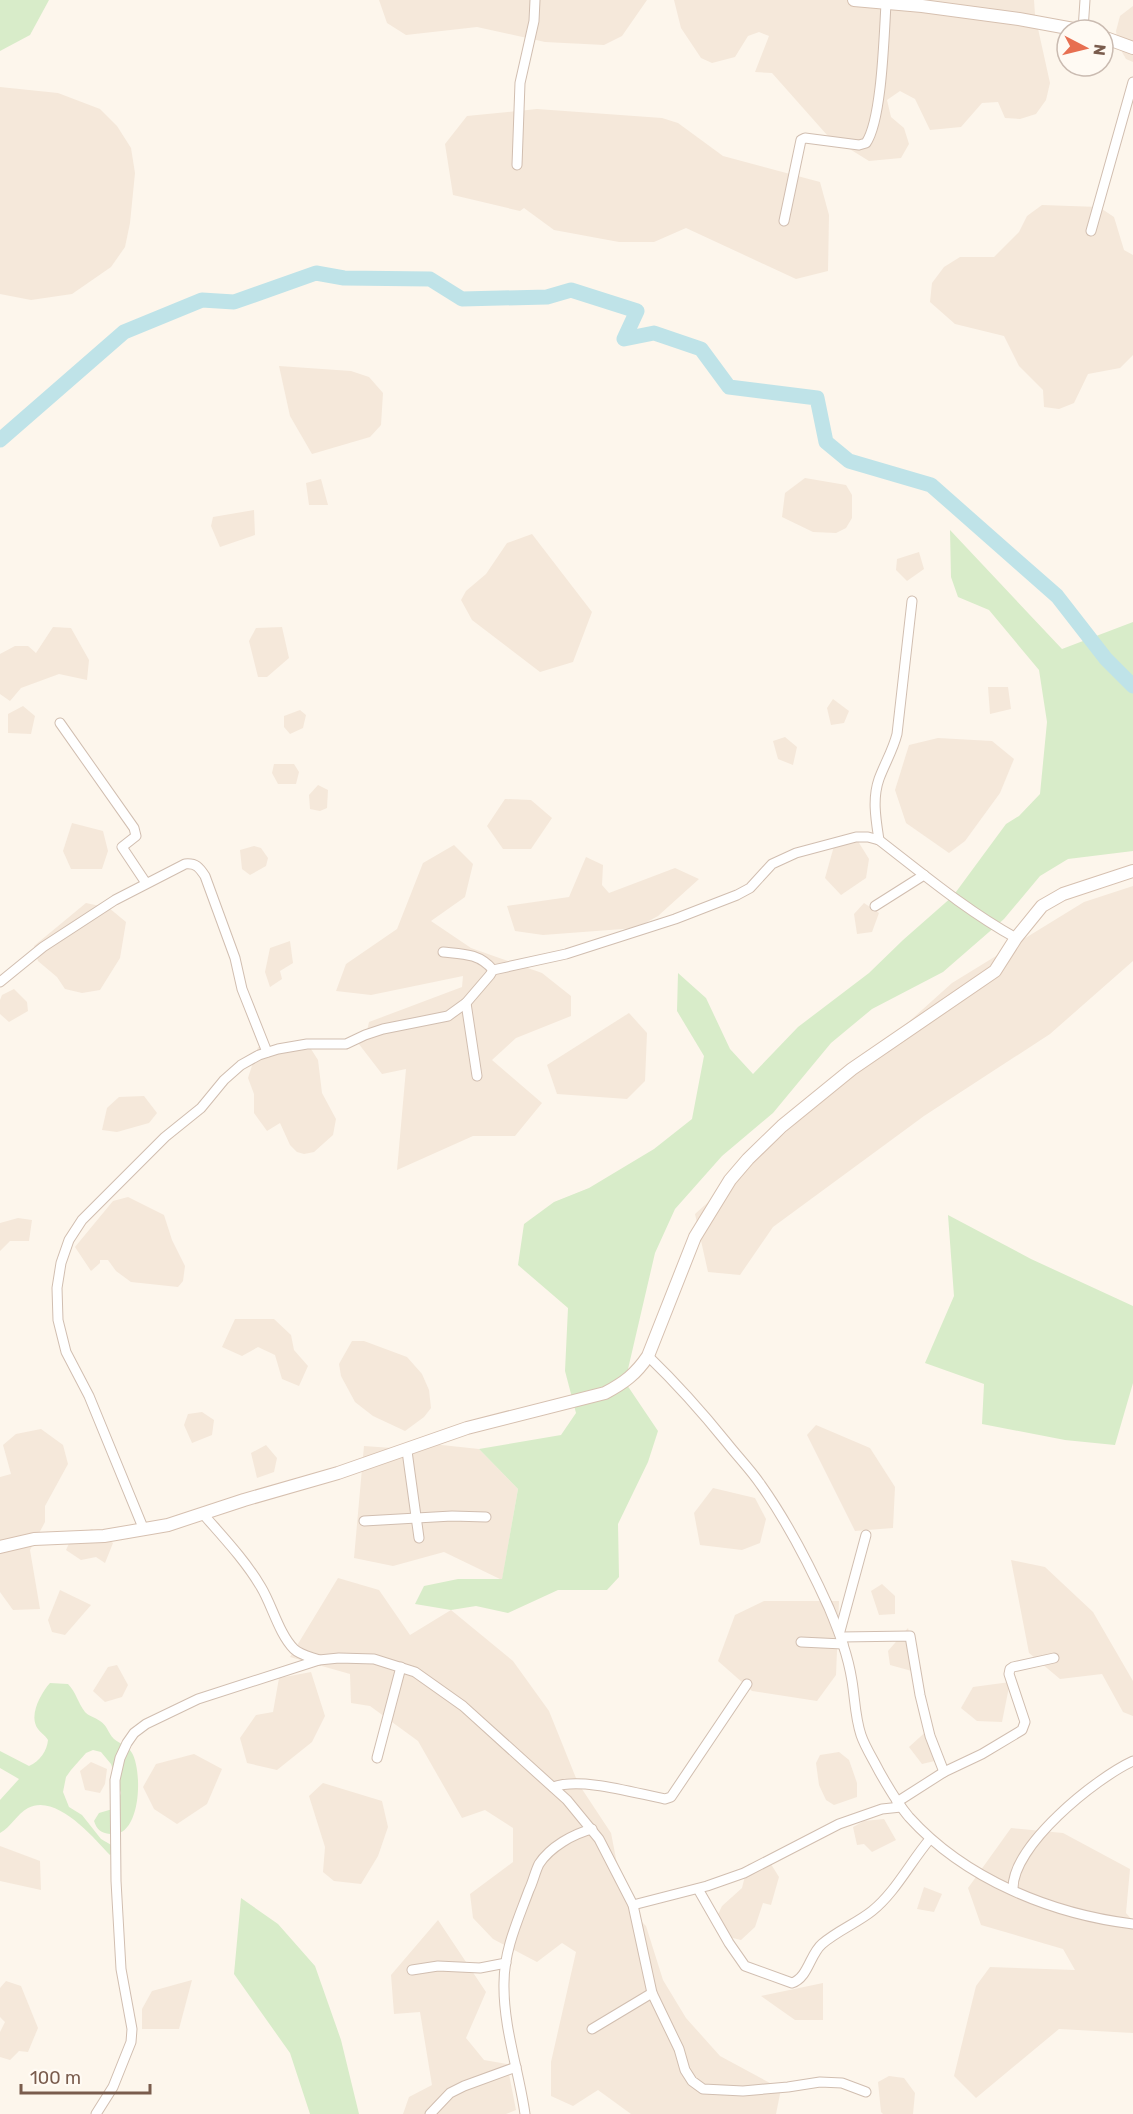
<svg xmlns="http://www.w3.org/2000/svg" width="1133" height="2114" viewBox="0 0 1133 2114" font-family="Rubik,sans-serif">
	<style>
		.residential { fill: #f5e8da }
		.green { fill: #d8ecc9 }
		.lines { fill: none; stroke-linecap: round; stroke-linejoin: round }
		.river { stroke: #bfe3e8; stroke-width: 15 }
		.street-casing { stroke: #d1beb0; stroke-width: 11 }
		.secondary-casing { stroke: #d6c0b0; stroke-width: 14 }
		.street { stroke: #fff; stroke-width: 9 }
		.secondary { stroke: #fff; stroke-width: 12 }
	</style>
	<rect width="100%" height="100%" fill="#fdf6ec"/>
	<g class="residential">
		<path d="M379,0H647L622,36L604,45L545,42L477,27L406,35L387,23Z"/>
		<path d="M674,0H1034L1035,15L1050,83L1046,100L1036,114L1020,119L1005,118L998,102L982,103L961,127L930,130L915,99L900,91L887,100L891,117L904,128L909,144L901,158L869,161L827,135L772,73L755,72L769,36L759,32L748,36L735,57L712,63L701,58L681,28Z"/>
		<path d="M1133,6V62L1126,59L1118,45L1116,31L1120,16Z"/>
		<path d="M0,87L58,93L100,109L117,126L131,148L135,173L130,223L125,247L111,267L72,294L31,300L0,294Z"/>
		<path d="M537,109L662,118L678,123L723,156L820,182L829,215L828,271L796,279L686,228L654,242H619L554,230L524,208L520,211L453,195L445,144L467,116Z"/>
		<path d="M1042,205L1099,207L1114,217L1124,250L1133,255V355L1120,368L1088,374L1074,403L1059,409L1044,407L1043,390L1019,366L1004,336L955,324L930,302L932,283L944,267L960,257H994L1019,232L1027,216Z"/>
		<path d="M279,366L351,371L369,377L383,393L381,425L370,437L312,454L290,416Z"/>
		<path d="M805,478L846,485L852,495V518L846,528L836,533L813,532L782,517L785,493Z"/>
		<path d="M321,479L328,505H309L306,483Z"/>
		<path d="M254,510L255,535L220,547L211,526L213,517Z"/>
		<path d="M532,534L592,612L573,662L540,672L472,620L461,600L466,591L486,574L507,543Z"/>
		<path d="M919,552L924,569L907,581L896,570L897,559Z"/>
		<path d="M53,627L71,628L89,660L87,680L59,674L21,688L10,701L0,694V654L15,646H28L36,653Z"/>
		<path d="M282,627L289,658L267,677H258L249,641L256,628Z"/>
		<path d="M988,687H1008L1011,709L990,714Z"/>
		<path d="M833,699L849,711L844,723L831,725L827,708Z"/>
		<path d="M23,706L35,716L31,734L8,733V714Z"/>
		<path d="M300,710L306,715L303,728L290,734L284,727V716Z"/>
		<path d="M785,737L797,747L793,765L778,759L773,741Z"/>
		<path d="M938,738L992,741L1014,759L1000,793L965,841L949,853L906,823L895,790L909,745Z"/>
		<path d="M274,764H294L299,772L296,784H278L272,773Z"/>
		<path d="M318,785L328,790L327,808L320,811L310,809L309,795Z"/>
		<path d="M505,799L531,800L552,818L531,849H503L487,826Z"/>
		<path d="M72,823L103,831L108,851L102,869H71L63,851Z"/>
		<path d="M856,838L869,859L866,878L841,895L825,878L834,846Z"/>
		<path d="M454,845L473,864L465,897L431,921L471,948L542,973L571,996V1016L516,1038L492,1060L542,1103L515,1136H473L397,1170L406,1069L382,1074L355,1039L366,1035L369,1022L462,987L463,976L371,995L336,991L346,964L397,929L423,863Z"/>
		<path d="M254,846L261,848L268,858L266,866L250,875L242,869L240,850Z"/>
		<path d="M586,857L603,865L602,885L609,893L675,868L699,879L658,916L636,928L543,935L515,931L507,906L569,897Z"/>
		<path d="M1133,886V961L1050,1034L924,1116L773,1227L740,1275L708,1272L695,1214L952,983L1084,902Z"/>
		<path d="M86,903L109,908L126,922L120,958L100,990L82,993L65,989L57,977L38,961L34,946Z"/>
		<path d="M864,903L879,913L872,932L857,934L854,914Z"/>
		<path d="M290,941L293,963L280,971L282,979L270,987L265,972L270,948Z"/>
		<path d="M14,989L27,1002L28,1011L9,1022L0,1014V1000L2,995Z"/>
		<path d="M629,1013L647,1033L645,1081L627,1099L557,1094L547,1065Z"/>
		<path d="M258,1047L289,1052L311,1049L318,1060L322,1093L336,1119L333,1135L314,1152L304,1154L297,1152L290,1145L280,1123L267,1131L254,1113V1094L248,1078Z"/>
		<path d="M144,1096L157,1113L149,1123L117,1132L102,1130L107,1108L119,1097Z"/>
		<path d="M128,1197L164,1215L172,1240L185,1266L183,1281L178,1287L131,1282L116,1271L108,1260H100V1263L91,1271L75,1247L113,1201Z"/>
		<path d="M18,1218L32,1220L29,1241H10L0,1251V1223Z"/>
		<path d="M235,1319H274L291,1335L294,1350L308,1366L299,1386L282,1379L275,1355L258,1347L242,1356L222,1347Z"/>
		<path d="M352,1341H364L407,1357L422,1374L429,1390L431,1408L424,1417L405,1431L373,1416L355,1402L341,1376L339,1364Z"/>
		<path d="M202,1412L214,1420L212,1435L192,1443L184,1425L188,1414Z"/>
		<path d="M816,1425L870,1448L895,1487L893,1528L855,1531L807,1435Z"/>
		<path d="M41,1429L63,1445L68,1464L45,1506V1522L30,1550L40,1609L13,1610L0,1592V1477L11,1474L3,1445L16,1434Z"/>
		<path d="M423,1443L479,1449L518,1489L502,1580L444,1552L393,1566L354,1558L364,1446L406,1449Z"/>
		<path d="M266,1445L277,1458L274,1472L257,1478L251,1453Z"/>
		<path d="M713,1488L755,1498L766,1519L760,1543L742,1550L700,1545L694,1513Z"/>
		<path d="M92,1529L113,1543L105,1563L96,1557L81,1560L66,1550L72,1537Z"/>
		<path d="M1011,1560L1045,1567L1093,1612L1133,1681V1716L1123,1712L1102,1674L1060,1679L1029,1653Z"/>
		<path d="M338,1578L379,1590L410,1635L451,1610L513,1661L549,1711L578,1783L611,1833L622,1889L635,1915L646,1926L663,1980L686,2018L720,2056L781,2089L776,2114H631L598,2090L573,2106L551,2096V2062L576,1952L562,1943L537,1962L493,1939L473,1918L470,1894L513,1862V1828L485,1810L462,1818L418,1741L370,1706L351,1703L350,1674L290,1657Z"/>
		<path d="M882,1584L895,1596V1614L879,1615L871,1591Z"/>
		<path d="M60,1590L91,1605L65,1635L52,1632L48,1620Z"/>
		<path d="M764,1601H839L836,1675L817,1701L752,1691L718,1661L735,1615Z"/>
		<path d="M908,1628L919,1673L890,1665L888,1651Z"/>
		<path d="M117,1665L128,1685L122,1697L105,1702L93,1691L108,1667Z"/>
		<path d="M311,1672L325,1716L312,1742L277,1770L247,1763L240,1738L256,1715L273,1712L279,1678Z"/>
		<path d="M1010,1682L1002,1722L977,1721L961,1708L973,1687Z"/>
		<path d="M930,1728L939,1760L922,1764L909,1747Z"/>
		<path d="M839,1752L849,1760L857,1783V1797L834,1805L826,1800L819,1785L816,1763L820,1755Z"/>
		<path d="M194,1754L222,1769L207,1804L177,1824L154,1809L143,1787L156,1764Z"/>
		<path d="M91,1762L107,1769L105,1784L100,1793L85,1790L80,1771Z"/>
		<path d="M323,1783L382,1801L388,1827L378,1856L361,1884L334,1881L323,1872L325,1847L309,1796Z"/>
		<path d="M884,1819L896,1840L872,1852L864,1844L857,1845L853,1827L864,1821Z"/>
		<path d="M1011,1828L1063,1833L1130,1869L1126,1913L1133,1921V2033L1059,2029L976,2098L954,2076L976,1986L990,1967L1075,1970L1063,1949L981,1925L968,1888Z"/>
		<path d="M0,1846L40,1861L41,1890L0,1881Z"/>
		<path d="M769,1861L779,1877L771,1905L763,1903L755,1927L741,1940L724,1936L715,1921L722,1906L742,1888L748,1864Z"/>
		<path d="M924,1887L942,1894L934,1912L917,1909Z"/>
		<path d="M438,1920L486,1992L466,2038L484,2060L507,2064L516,2110L506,2114H403L409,2097L432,2085L420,2012L394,2014L391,1975Z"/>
		<path d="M192,1980L179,2029H142V2009L152,1991Z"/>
		<path d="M6,1981L21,1986L38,2028L28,2052L19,2051L10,2060L0,2057V2032L5,2022L0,2017V1988Z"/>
		<path d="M823,1983V2020H795L761,1996Z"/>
		<path d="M889,2076L904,2078L915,2093L913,2114H883L881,2112L878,2082Z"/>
	</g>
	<g class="green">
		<path d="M0,0H49L30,35L0,51Z"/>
		<path d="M950,530L1062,649L1133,622V851L1068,859L1040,876L1004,919L943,972L872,1009L831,1043L773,1113L722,1156L675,1209L655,1253L625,1382L658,1431L648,1462L618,1524L619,1577L607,1590H558L508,1613L476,1606L451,1610L415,1604L424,1586L458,1579H502L518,1489L479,1449L561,1435L576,1413L565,1371L568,1308L518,1265L524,1224L554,1202L589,1188L654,1149L692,1119L704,1056L677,1011L678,973L706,998L730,1049L753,1074L798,1027L869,973L903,940L953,896L1006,824L1019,816L1040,794L1047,722L1039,670L989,610L958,597L951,577Z"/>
		<path d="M948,1215L1031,1259L1133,1306V1383L1115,1445L1065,1440L982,1424L984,1384L925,1363L954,1296Z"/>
		<path d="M50,1683L68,1684C76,1692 78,1703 85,1712C88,1716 95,1717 100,1721C107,1725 108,1733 114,1739C120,1744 128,1746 132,1753C143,1772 141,1839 110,1834C101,1833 97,1830 94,1821L99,1813L116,1808L121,1793L111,1764L101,1752L93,1750L86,1753L71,1770L66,1777L63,1792L69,1807L82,1815L101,1839L113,1846L115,1850L110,1855C93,1837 56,1793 28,1808C17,1814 11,1827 0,1833V1800L19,1779L0,1768V1751L29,1766C40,1761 47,1751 48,1740C45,1735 41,1733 38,1729C28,1716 41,1693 50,1683Z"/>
		<path d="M241,1898L278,1924L315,1966L341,2040L359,2114H310L290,2053L234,1974Z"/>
	</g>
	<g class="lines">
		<path class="river" d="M0,440L124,332L202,300L234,302L316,273L344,278L430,279L462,299L547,297L571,290L637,311L624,339L654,333L701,349L729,387L817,398L826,442L849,461L931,485L1057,596L1106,659L1133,686"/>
		<defs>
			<g id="street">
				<path d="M1083,30L1085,0"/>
				<path d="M517,165L520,83L534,21L535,0"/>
				<path d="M784,221L801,140L805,138L859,145L866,143C882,120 884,35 886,4"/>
				<path d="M1091,231L1133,82"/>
				<path d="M60,723L134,828L136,836L122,847L146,883"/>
				<path d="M879,840C876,820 872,799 879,779C885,763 893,750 897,734L912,601"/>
				<path d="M875,906L924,875"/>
				<path d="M443,952C462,954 479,953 493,970"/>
				<path d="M0,982L43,947L115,900L185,864C196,863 199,867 205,876L235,958L242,989L267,1052"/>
				<path d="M466,1003L477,1076"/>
				<path d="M648,1356C676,1383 702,1412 727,1443C738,1457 751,1470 761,1485C788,1523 810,1566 829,1608C839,1632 848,1655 852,1681C855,1699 855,1717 861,1735C865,1747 873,1759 879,1771C888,1787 897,1803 909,1817C965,1879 1051,1914 1133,1924"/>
				<path d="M407,1451L419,1538"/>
				<path d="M203,1514C223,1537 245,1560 261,1587C272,1605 279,1634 294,1649C300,1655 311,1657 319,1660"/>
				<path d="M364,1521L452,1516L486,1517"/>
				<path d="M144,1530L89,1396L66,1352L58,1320L57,1288L61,1263L69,1240L82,1220L165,1137L201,1108L224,1080L241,1065L259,1055L278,1049L307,1044H346L365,1035L383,1029L448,1016L466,1003L490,975L493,970L566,954L675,919L737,895L750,888L772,864L796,853L856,837H868L879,840C923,874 967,911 1016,938"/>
				<path d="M840,1631L866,1535"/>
				<path d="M841,1637L910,1636L920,1695L930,1736L944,1772"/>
				<path d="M801,1642L843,1644"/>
				<path d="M377,1758L401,1667"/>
				<path d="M553,1787C582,1777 634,1793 665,1799L671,1797L747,1684"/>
				<path d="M897,1802L944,1772L982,1754L1022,1730L1025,1722L1009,1674L1010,1669L1013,1667L1054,1658"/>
				<path d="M698,1889L729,1943L745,1966L792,1983C808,1978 810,1954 822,1944C837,1931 857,1923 872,1911C895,1893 911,1861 930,1839"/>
				<path d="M1013,1890C1011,1846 1096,1778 1133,1761"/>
				<path d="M633,1905L707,1886L744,1873L839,1824L882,1809L901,1807"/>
				<path d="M412,1970L438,1966L480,1968L506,1963"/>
				<path d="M592,2029L652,1993"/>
				<path d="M96,2114L113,2087L131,2042L132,2029L121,1969L116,1881L115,1780L120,1758L127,1743L134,1733L146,1724L198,1699L319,1660L339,1658L374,1659L415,1672L463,1706L567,1800L599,1839L633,1905L652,1993L679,2049L685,2070L692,2081L703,2089L743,2091L788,2087L820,2082L842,2083L866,2092"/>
				<path d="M430,2114L450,2093L464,2086L516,2067"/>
				<path d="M525,2114C519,2071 503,2027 504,1983C504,1950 518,1920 529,1890C533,1882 535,1872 539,1864C550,1847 573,1834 592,1829"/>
			</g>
			<g id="secondary">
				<path d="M854,0L922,6L1019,19L1079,30"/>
				<path d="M1103,37L1133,48"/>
				<path d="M0,1547L34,1539L104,1536L168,1525L244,1500L338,1473L467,1428L605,1393C624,1383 636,1374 648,1356L695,1237L730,1180L748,1159L782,1126L852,1069L995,971L1016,938L1042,906L1063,894L1133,871"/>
			</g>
		</defs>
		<use href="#street" class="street-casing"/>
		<use href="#secondary" class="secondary-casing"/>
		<use href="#street" class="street"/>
		<use href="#secondary" class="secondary"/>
	</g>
	<g transform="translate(1085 48) rotate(97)"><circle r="28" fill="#fffaf3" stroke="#cabbb1" stroke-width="1.5"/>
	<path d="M0-4.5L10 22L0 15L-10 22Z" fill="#e76f51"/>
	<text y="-9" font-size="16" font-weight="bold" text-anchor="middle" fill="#7a5c4d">N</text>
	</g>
	<path d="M21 2084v9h129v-9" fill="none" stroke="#7a5c4d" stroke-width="3"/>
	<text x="30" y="2084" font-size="18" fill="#7a5c4d" stroke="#fffaf3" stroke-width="4.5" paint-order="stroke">100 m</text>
</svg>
